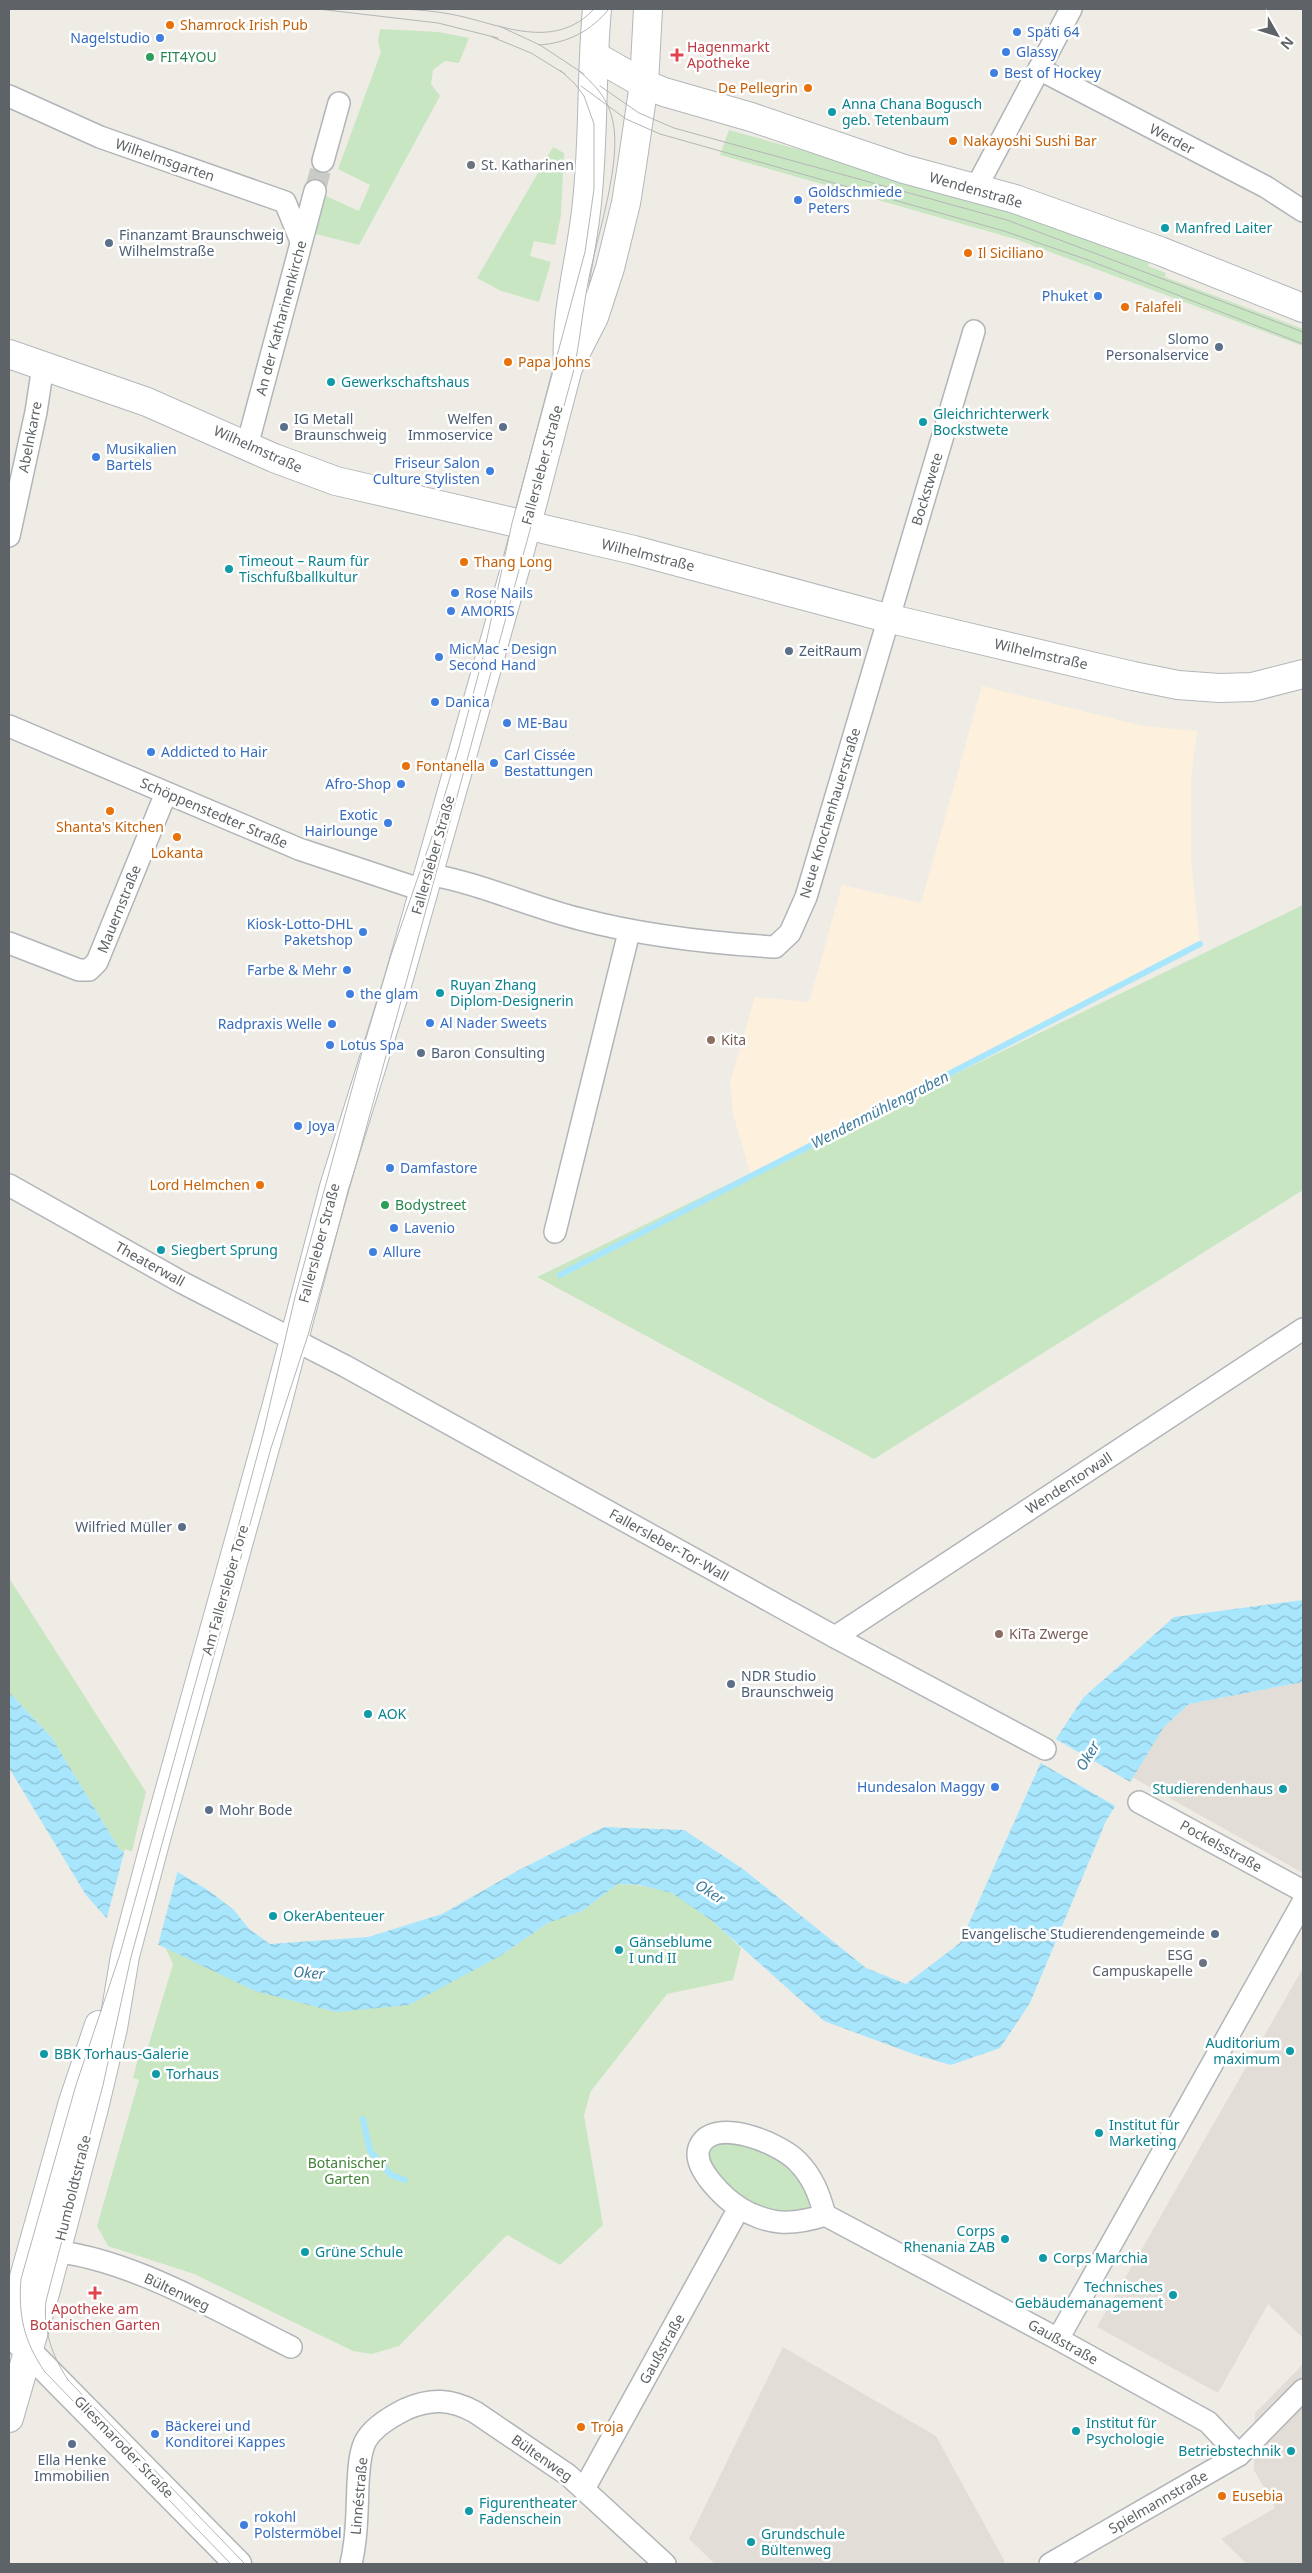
<svg xmlns="http://www.w3.org/2000/svg" width="1312" height="2573" viewBox="0 0 1312 2573" font-family="'Noto Sans',sans-serif">
	<style>
		.commercial { fill: #fdf0dd }
		.education { fill: #e2ddd7 }
		.green { fill: #c9e6c3 }
		.water { fill: url(#water-waves) }
		.pier { fill: #efece6 }
		.lines { fill: none; stroke-linecap: round; stroke-linejoin: round }
		.stream { stroke: #a8e6fd; stroke-width: 6 }
		.minor-tunnel { stroke: #cacac6; stroke-width: 21; stroke-dasharray: 21 11; stroke-linecap: butt }
		.minor-casing { stroke: #b1b5b8; stroke-width: 24 }
		.tertiary-casing { stroke: #b1b5b8; stroke-width: 29 }
		.secondary-casing { stroke: #b2b7ba; stroke-width: 30 }
		.minor { stroke: #fff; stroke-width: 21 }
		.tertiary { stroke: #fff; stroke-width: 26 }
		.secondary { stroke: #fff; stroke-width: 28 }
		.tram { stroke: #b4b5b6; stroke-width: 1 }
		.food-dot { fill: #e8710a; stroke: #fff; stroke-width: 2 }
		.shop-dot { fill: #3f7fe0; stroke: #fff; stroke-width: 2 }
		.health-dot { fill: #e0444e; stroke: #fff; stroke-width: 2 }
		.leisure-dot { fill: #2e9e5b; stroke: #fff; stroke-width: 2 }
		.culture-dot { fill: #0f9aa8; stroke: #fff; stroke-width: 2 }
		.worship-dot { fill: #6b7280; stroke: #fff; stroke-width: 2 }
		.service-dot { fill: #5c6f8a; stroke: #fff; stroke-width: 2 }
		.education-dot { fill: #8d6e63; stroke: #fff; stroke-width: 2 }
		.labels { text-anchor: middle; stroke-width: 5; stroke-linejoin: round; paint-order: stroke }
		.food-label { font-size: 14px; fill: #c56008; stroke: #fff; text-anchor: start }
		.shop-label { font-size: 14px; fill: #366cbe; stroke: #fff; text-anchor: start }
		.health-label { font-size: 14px; fill: #be3a42; stroke: #fff; text-anchor: start }
		.leisure-label { font-size: 14px; fill: #27864d; stroke: #fff; text-anchor: start }
		.culture-label { font-size: 14px; fill: #0d838f; stroke: #fff; text-anchor: start }
		.street-label { font-size: 14px; fill: #5d6366; stroke: #fff }
		.worship-label { font-size: 14px; fill: #5b616d; stroke: #fff; text-anchor: start }
		.service-label { font-size: 14px; fill: #4e5e75; stroke: #fff; text-anchor: start }
		.education-label { font-size: 14px; fill: #785e54; stroke: #fff; text-anchor: start }
		.park-label { font-size: 14px; fill: #408437; stroke: #fff }
		.water-label { font-size: 15px; font-style: italic; fill: #3f7d9f; stroke: #fff }
	</style>
	<defs>
		<pattern id="water-waves" width="16" height="10" patternUnits="userSpaceOnUse" patternTransform="scale(1.25)"><rect width="16" height="10" fill="#a8e6fd"/><path d="M0 5q4-4 8 0t8 0" fill="none" stroke="#8cbed1"/></pattern>
	</defs>
	<rect width="100%" height="100%" fill="#efece6"/>
	<path class="commercial" d="M982,686L1143,726L1197,731L1191,778V860L1200,944L751,1176L733,1114L730,1082L755,997L809,1002L842,885L921,903Z"/>
	<g class="education">
		<path d="M1303,1682V1873L1132,1777L1164,1727L1189,1704Z"/>
		<path d="M1303,1968V2338L1268,2304L1218,2393L1097,2327Z"/>
		<path d="M783,2347L936,2436L1005,2562L1002,2564H715L689,2539Z"/>
		<path d="M1303,2364V2564H1247L1221,2539L1275,2508L1254,2470L1255,2413Z"/>
	</g>
	<g class="green">
		<path d="M380,29L439,32L469,38L459,63L445,61L433,70L431,84L440,96L359,245L312,233L326,196L359,211L370,185L338,169L381,52L378,42Z"/>
		<path d="M729,130L997,205L1150,260L1148,266L1166,273L1165,277L1303,329V346L1015,239L720,155Z"/>
		<path d="M553,147L564,153L561,215L555,245L534,241L530,256L551,262L539,302L501,291L477,278Z"/>
		<path d="M1303,905V1190L874,1459L537,1277Z"/>
		<path d="M9,1578L146,1792L131,1855L120,1850L52,1738L9,1692Z"/>
		<path d="M618,1884C635,1885 656,1886 672,1893C695,1903 722,1930 741,1948L733,1980L667,1994L591,2091L584,2115L603,2225L560,2265L507,2235L399,2346L372,2354L353,2351L194,2274L108,2246L97,2226L139,2080L133,2078L138,2058L144,2060L173,1964L164,1945L255,1991L500,1956L548,1923L582,1911Z"/>
		<path d="M748,2142L798,2170L812,2203C796,2226 747,2204 731,2190C721,2182 714,2169 707,2159L709,2147L713,2143Z"/>
	</g>
	<path class="water" d="M1303,1600V1682L1189,1704L1164,1727L1106,1821L1030,2003L1000,2048L951,2065L916,2055L824,2021L711,1920L672,1893L640,1885L618,1884L582,1911L548,1923L500,1956L409,2005L336,2012L255,1991L109,1921L86,1895L9,1768V1692L52,1738L120,1850L171,1868L208,1890L234,1910L249,1929L270,1944L368,1937L442,1914L519,1870L604,1827L684,1830L743,1869L866,1968L906,1984L960,1943L1042,1760L1083,1698L1174,1617Z"/>
	<g class="pier">
		<path d="M1054,1738L1132,1783L1117,1807L1039,1762Z"/>
		<path d="M125,1849L178,1870L158,1945L106,1921Z"/>
	</g>
	<g class="lines">
		<g class="stream">
			<path d="M560,1275L1200,944"/>
			<path d="M363,2119L370,2151L391,2175L405,2180"/>
		</g>
		<path class="minor-tunnel" d="M315,191L323,161"/>
		<defs>
			<g id="minor">
				<path d="M1039,69L1266,187L1303,211"/>
				<path d="M9,96L100,137L285,202L301,241"/>
				<path d="M323,161L339,103"/>
				<path d="M976,188L1071,9"/>
				<path d="M247,446L315,191"/>
				<path d="M9,536L36,412L43,366"/>
				<path d="M9,726L299,849L422,890"/>
				<path d="M427,874C480,883 528,906 580,919C644,936 708,943 775,947L790,933L806,897L974,331"/>
				<path d="M9,943L79,970H89L97,962L166,793"/>
				<path d="M9,1185L183,1283L345,1366L835,1637L1045,1749"/>
				<path d="M555,1232L629,932"/>
				<path d="M835,1637L1303,1329"/>
				<path d="M1139,1802L1303,1891"/>
				<path d="M825,2215C810,2220 796,2223 780,2222C767,2221 751,2215 740,2208C725,2199 692,2168 699,2148C712,2114 781,2144 797,2161C813,2177 819,2194 825,2215L1058,2339L1208,2422L1239,2455"/>
				<path d="M41,2250C123,2254 218,2311 291,2347"/>
				<path d="M1058,2339L1303,1902"/>
				<path d="M584,2489L739,2208"/>
				<path d="M351,2564C357,2538 357,2511 358,2484C359,2470 359,2455 365,2442C372,2428 392,2416 406,2409C431,2398 451,2399 475,2412L568,2475L665,2564"/>
				<path d="M1050,2564L1239,2455L1303,2390"/>
			</g>
			<path id="tertiary" d="M14,2337L238,2564"/>
			<g id="secondary">
				<path d="M595,56L644,84L664,92L751,117L904,169L1015,199L1160,251L1303,308"/>
				<path d="M9,354L147,402L274,458L336,481L634,550L887,618L1133,676L1178,685L1219,688L1252,687L1303,674"/>
				<path d="M568,364C565,309 582,257 587,202C594,138 591,73 597,9"/>
				<path d="M9,2331L73,2102L99,2025"/>
				<path d="M9,2418L47,2286L94,2108L113,2028L125,1956L156,1839L276,1408L334,1187L397,985L517,562L568,368L594,317L610,268L626,203L632,165L644,84L648,9"/>
			</g>
		</defs>
		<use href="#minor" class="minor-casing"/>
		<use href="#tertiary" class="tertiary-casing"/>
		<use href="#secondary" class="secondary-casing"/>
		<use href="#minor" class="minor"/>
		<use href="#tertiary" class="tertiary"/>
		<use href="#secondary" class="secondary"/>
		<g class="tram">
			<path d="M318,9L438,23L498,38"/>
			<path d="M402,9C423,10 444,12 464,17C508,28 557,49 594,9"/>
			<path d="M499,26L540,45L584,74"/>
			<path d="M492,37L531,53L565,74"/>
			<path d="M539,45C568,43 591,31 609,9"/>
			<path d="M581,86L626,119L660,134L1004,231L1088,260L1303,344"/>
			<path d="M600,86L639,113L674,128L1007,220L1303,332"/>
			<path d="M231,2564L45,2372C24,2342 18,2315 21,2279L76,2085L120,1954L216,1609L263,1434L295,1297L364,1045L391,955L435,828L459,747L483,657L512,523L585,252L594,189V124L584,96L575,84L560,70"/>
			<path d="M245,2564L68,2380C52,2355 43,2331 46,2301L103,2085L131,1957L146,1902L271,1448L308,1335L358,1158L573,373C580,343 582,313 588,283C596,239 622,164 613,122C609,99 595,85 578,70"/>
		</g>
	</g>
	<g class="food-dot">
		<circle cx="170" cy="25" r="5"/>
		<circle cx="808" cy="88" r="5"/>
		<circle cx="953" cy="141" r="5"/>
		<circle cx="968" cy="253" r="5"/>
		<circle cx="1125" cy="307" r="5"/>
		<circle cx="508" cy="362" r="5"/>
		<circle cx="464" cy="562" r="5"/>
		<circle cx="406" cy="766" r="5"/>
		<circle cx="110" cy="811" r="5"/>
		<circle cx="177" cy="837" r="5"/>
		<circle cx="260" cy="1185" r="5"/>
		<circle cx="581" cy="2427" r="5"/>
		<circle cx="1222" cy="2496" r="5"/>
	</g>
	<g class="shop-dot">
		<circle cx="1017" cy="32" r="5"/>
		<circle cx="160" cy="38" r="5"/>
		<circle cx="1006" cy="52" r="5"/>
		<circle cx="994" cy="73" r="5"/>
		<circle cx="798" cy="200" r="5"/>
		<circle cx="1098" cy="296" r="5"/>
		<circle cx="96" cy="457" r="5"/>
		<circle cx="490" cy="471" r="5"/>
		<circle cx="455" cy="593" r="5"/>
		<circle cx="451" cy="611" r="5"/>
		<circle cx="439" cy="657" r="5"/>
		<circle cx="435" cy="702" r="5"/>
		<circle cx="507" cy="723" r="5"/>
		<circle cx="151" cy="752" r="5"/>
		<circle cx="494" cy="763" r="5"/>
		<circle cx="401" cy="784" r="5"/>
		<circle cx="388" cy="823" r="5"/>
		<circle cx="363" cy="932" r="5"/>
		<circle cx="347" cy="970" r="5"/>
		<circle cx="350" cy="994" r="5"/>
		<circle cx="430" cy="1023" r="5"/>
		<circle cx="332" cy="1024" r="5"/>
		<circle cx="330" cy="1045" r="5"/>
		<circle cx="298" cy="1126" r="5"/>
		<circle cx="390" cy="1168" r="5"/>
		<circle cx="394" cy="1228" r="5"/>
		<circle cx="373" cy="1252" r="5"/>
		<circle cx="995" cy="1787" r="5"/>
		<circle cx="155" cy="2434" r="5"/>
		<circle cx="244" cy="2525" r="5"/>
	</g>
	<g class="health-dot">
		<path d="M674.5 47.5h5v5h5v5h-5v5h-5v-5h-5v-5h5z"/>
		<path d="M92.5 2285.5h5v5h5v5h-5v5h-5v-5h-5v-5h5z"/>
	</g>
	<g class="leisure-dot">
		<circle cx="150" cy="57" r="5"/>
		<circle cx="385" cy="1205" r="5"/>
	</g>
	<g class="culture-dot">
		<circle cx="832" cy="112" r="5"/>
		<circle cx="1165" cy="228" r="5"/>
		<circle cx="331" cy="382" r="5"/>
		<circle cx="923" cy="422" r="5"/>
		<circle cx="229" cy="569" r="5"/>
		<circle cx="440" cy="993" r="5"/>
		<circle cx="161" cy="1250" r="5"/>
		<circle cx="368" cy="1714" r="5"/>
		<circle cx="1283" cy="1789" r="5"/>
		<circle cx="273" cy="1916" r="5"/>
		<circle cx="619" cy="1950" r="5"/>
		<circle cx="1290" cy="2051" r="5"/>
		<circle cx="44" cy="2054" r="5"/>
		<circle cx="156" cy="2074" r="5"/>
		<circle cx="1099" cy="2133" r="5"/>
		<circle cx="1005" cy="2239" r="5"/>
		<circle cx="305" cy="2252" r="5"/>
		<circle cx="1043" cy="2258" r="5"/>
		<circle cx="1173" cy="2295" r="5"/>
		<circle cx="1076" cy="2431" r="5"/>
		<circle cx="1291" cy="2451" r="5"/>
		<circle cx="469" cy="2511" r="5"/>
		<circle cx="751" cy="2542" r="5"/>
	</g>
	<g class="worship-dot">
		<circle cx="471" cy="165" r="5"/>
		<circle cx="1203" cy="1963" r="5"/>
	</g>
	<g class="service-dot">
		<circle cx="109" cy="243" r="5"/>
		<circle cx="1219" cy="347" r="5"/>
		<circle cx="284" cy="427" r="5"/>
		<circle cx="503" cy="427" r="5"/>
		<circle cx="789" cy="651" r="5"/>
		<circle cx="421" cy="1053" r="5"/>
		<circle cx="182" cy="1527" r="5"/>
		<circle cx="731" cy="1684" r="5"/>
		<circle cx="209" cy="1810" r="5"/>
		<circle cx="1215" cy="1934" r="5"/>
		<circle cx="72" cy="2444" r="5"/>
	</g>
	<g class="education-dot">
		<circle cx="711" cy="1040" r="5"/>
		<circle cx="999" cy="1634" r="5"/>
	</g>
	<g class="labels">
		<g class="food-label">
			<text x="180" y="30">Shamrock Irish Pub</text>
			<text x="798" y="93" text-anchor="end">De Pellegrin</text>
			<text x="963" y="146">Nakayoshi Sushi Bar</text>
			<text x="978" y="258">Il Siciliano</text>
			<text x="1135" y="312">Falafeli</text>
			<text x="518" y="367">Papa Johns</text>
			<text x="474" y="567">Thang Long</text>
			<text x="416" y="771">Fontanella</text>
			<text x="110" y="832" text-anchor="middle">Shanta's Kitchen</text>
			<text x="177" y="858" text-anchor="middle">Lokanta</text>
			<text x="250" y="1190" text-anchor="end">Lord Helmchen</text>
			<text x="591" y="2432">Troja</text>
			<text x="1232" y="2501">Eusebia</text>
		</g>
		<g class="shop-label">
			<text x="1027" y="37">Späti 64</text>
			<text x="150" y="43" text-anchor="end">Nagelstudio</text>
			<text x="1016" y="57">Glassy</text>
			<text x="1004" y="78">Best of Hockey</text>
			<text x="808" y="197">Goldschmiede<tspan x="808" dy="16">Peters</tspan></text>
			<text x="1088" y="301" text-anchor="end">Phuket</text>
			<text x="106" y="454">Musikalien<tspan x="106" dy="16">Bartels</tspan></text>
			<text x="480" y="468" text-anchor="end">Friseur Salon<tspan x="480" dy="16">Culture Stylisten</tspan></text>
			<text x="465" y="598">Rose Nails</text>
			<text x="461" y="616">AMORIS</text>
			<text x="449" y="654">MicMac - Design<tspan x="449" dy="16">Second Hand</tspan></text>
			<text x="445" y="707">Danica</text>
			<text x="517" y="728">ME-Bau</text>
			<text x="161" y="757">Addicted to Hair</text>
			<text x="504" y="760">Carl Cissée<tspan x="504" dy="16">Bestattungen</tspan></text>
			<text x="391" y="789" text-anchor="end">Afro-Shop</text>
			<text x="378" y="820" text-anchor="end">Exotic<tspan x="378" dy="16">Hairlounge</tspan></text>
			<text x="353" y="929" text-anchor="end">Kiosk-Lotto-DHL<tspan x="353" dy="16">Paketshop</tspan></text>
			<text x="337" y="975" text-anchor="end">Farbe &amp; Mehr</text>
			<text x="360" y="999">the glam</text>
			<text x="440" y="1028">Al Nader Sweets</text>
			<text x="322" y="1029" text-anchor="end">Radpraxis Welle</text>
			<text x="340" y="1050">Lotus Spa</text>
			<text x="308" y="1131">Joya</text>
			<text x="400" y="1173">Damfastore</text>
			<text x="404" y="1233">Lavenio</text>
			<text x="383" y="1257">Allure</text>
			<text x="985" y="1792" text-anchor="end">Hundesalon Maggy</text>
			<text x="165" y="2431">Bäckerei und<tspan x="165" dy="16">Konditorei Kappes</tspan></text>
			<text x="254" y="2522">rokohl<tspan x="254" dy="16">Polstermöbel</tspan></text>
		</g>
		<g class="health-label">
			<text x="687" y="52">Hagenmarkt<tspan x="687" dy="16">Apotheke</tspan></text>
			<text x="95" y="2314" text-anchor="middle">Apotheke am<tspan x="95" dy="16">Botanischen Garten</tspan></text>
		</g>
		<g class="leisure-label">
			<text x="160" y="62">FIT4YOU</text>
			<text x="395" y="1210">Bodystreet</text>
		</g>
		<g class="culture-label">
			<text x="842" y="109">Anna Chana Bogusch<tspan x="842" dy="16">geb. Tetenbaum</tspan></text>
			<text x="1175" y="233">Manfred Laiter</text>
			<text x="341" y="387">Gewerkschaftshaus</text>
			<text x="933" y="419">Gleichrichterwerk<tspan x="933" dy="16">Bockstwete</tspan></text>
			<text x="239" y="566">Timeout – Raum für<tspan x="239" dy="16">Tischfußballkultur</tspan></text>
			<text x="450" y="990">Ruyan Zhang<tspan x="450" dy="16">Diplom-Designerin</tspan></text>
			<text x="171" y="1255">Siegbert Sprung</text>
			<text x="378" y="1719">AOK</text>
			<text x="1273" y="1794" text-anchor="end">Studierendenhaus</text>
			<text x="283" y="1921">OkerAbenteuer</text>
			<text x="629" y="1947">Gänseblume<tspan x="629" dy="16">I und II</tspan></text>
			<text x="1280" y="2048" text-anchor="end">Auditorium<tspan x="1280" dy="16">maximum</tspan></text>
			<text x="54" y="2059">BBK Torhaus-Galerie</text>
			<text x="166" y="2079">Torhaus</text>
			<text x="1109" y="2130">Institut für<tspan x="1109" dy="16">Marketing</tspan></text>
			<text x="995" y="2236" text-anchor="end">Corps<tspan x="995" dy="16">Rhenania ZAB</tspan></text>
			<text x="315" y="2257">Grüne Schule</text>
			<text x="1053" y="2263">Corps Marchia</text>
			<text x="1163" y="2292" text-anchor="end">Technisches<tspan x="1163" dy="16">Gebäudemanagement</tspan></text>
			<text x="1086" y="2428">Institut für<tspan x="1086" dy="16">Psychologie</tspan></text>
			<text x="1281" y="2456" text-anchor="end">Betriebstechnik</text>
			<text x="479" y="2508">Figurentheater<tspan x="479" dy="16">Fadenschein</tspan></text>
			<text x="761" y="2539">Grundschule<tspan x="761" dy="16">Bültenweg</tspan></text>
		</g>
		<g class="street-label">
			<text transform="translate(1172 139) rotate(28)" y="5">Werder</text>
			<text transform="translate(165 160) rotate(19)" y="5">Wilhelmsgarten</text>
			<text transform="translate(976 190) rotate(16)" y="5">Wendenstraße</text>
			<text transform="translate(281 318) rotate(-75)" y="5">An der Katharinenkirche</text>
			<text transform="translate(30 437) rotate(-79)" y="5">Abelnkarre</text>
			<text transform="translate(258 449) rotate(24)" y="5">Wilhelmstraße</text>
			<text transform="translate(542 465) rotate(-75)" y="5">Fallersleber Straße</text>
			<text transform="translate(927 489) rotate(-73)" y="5">Bockstwete</text>
			<text transform="translate(648 555) rotate(14)" y="5">Wilhelmstraße</text>
			<text transform="translate(1041 654) rotate(13)" y="5">Wilhelmstraße</text>
			<text transform="translate(214 813) rotate(23)" y="5">Schöppenstedter Straße</text>
			<text transform="translate(830 813) rotate(-73)" y="5">Neue Knochenhauerstraße</text>
			<text transform="translate(433 855) rotate(-74)" y="5">Fallersleber Straße</text>
			<text transform="translate(119 909) rotate(-68)" y="5">Mauernstraße</text>
			<text transform="translate(319 1243) rotate(-75)" y="5">Fallersleber Straße</text>
			<text transform="translate(150 1264) rotate(29)" y="5">Theaterwall</text>
			<text transform="translate(1069 1483) rotate(-33)" y="5">Wendentorwall</text>
			<text transform="translate(669 1545) rotate(29)" y="5">Fallersleber-Tor-Wall</text>
			<text transform="translate(225 1590) rotate(-74)" y="5">Am Fallersleber Tore</text>
			<text transform="translate(1221 1846) rotate(29)" y="5">Pockelsstraße</text>
			<text transform="translate(73 2188) rotate(-76)" y="5">Humboldtstraße</text>
			<text transform="translate(177 2292) rotate(25)" y="5">Bültenweg</text>
			<text transform="translate(1063 2342) rotate(29)" y="5">Gaußstraße</text>
			<text transform="translate(662 2349) rotate(-61)" y="5">Gaußstraße</text>
			<text transform="translate(124 2447) rotate(46)" y="5">Gliesmaroder Straße</text>
			<text transform="translate(542 2458) rotate(35)" y="5">Bültenweg</text>
			<text transform="translate(359 2496) rotate(-85)" y="5">Linnéstraße</text>
			<text transform="translate(1158 2502) rotate(-30)" y="5">Spielmannstraße</text>
		</g>
		<g class="worship-label">
			<text x="481" y="170">St. Katharinen</text>
			<text x="1193" y="1960" text-anchor="end">ESG<tspan x="1193" dy="16">Campuskapelle</tspan></text>
		</g>
		<g class="service-label">
			<text x="119" y="240">Finanzamt Braunschweig<tspan x="119" dy="16">Wilhelmstraße</tspan></text>
			<text x="1209" y="344" text-anchor="end">Slomo<tspan x="1209" dy="16">Personalservice</tspan></text>
			<text x="294" y="424">IG Metall<tspan x="294" dy="16">Braunschweig</tspan></text>
			<text x="493" y="424" text-anchor="end">Welfen<tspan x="493" dy="16">Immoservice</tspan></text>
			<text x="799" y="656">ZeitRaum</text>
			<text x="431" y="1058">Baron Consulting</text>
			<text x="172" y="1532" text-anchor="end">Wilfried Müller</text>
			<text x="741" y="1681">NDR Studio<tspan x="741" dy="16">Braunschweig</tspan></text>
			<text x="219" y="1815">Mohr Bode</text>
			<text x="1205" y="1939" text-anchor="end">Evangelische Studierendengemeinde</text>
			<text x="72" y="2465" text-anchor="middle">Ella Henke<tspan x="72" dy="16">Immobilien</tspan></text>
		</g>
		<g class="education-label">
			<text x="721" y="1045">Kita</text>
			<text x="1009" y="1639">KiTa Zwerge</text>
		</g>
		<g class="park-label">
			<text x="347" y="2168">Botanischer<tspan x="347" dy="16">Garten</tspan></text>
		</g>
		<g class="water-label">
			<text transform="translate(880 1110) rotate(-27)" y="5">Wendenmühlengraben</text>
			<text transform="translate(1088 1756) rotate(-59)" y="5">Oker</text>
			<text transform="translate(710 1892) rotate(33)" y="5">Oker</text>
			<text transform="translate(309 1973) rotate(4)" y="5">Oker</text>
		</g>
	</g>
	<rect width="1312" height="2573" fill="none" stroke="#5d6366" stroke-width="20"/>
	<g transform="translate(1277 35) rotate(129)" stroke="#ffffff" stroke-width="4" paint-order="stroke">
	<path d="M0-4L9 19L0 12L-9 19Z" fill="#5d6366"/>
	<text y="-8" font-size="14" font-weight="bold" text-anchor="middle" fill="#5d6366">N</text>
	</g>
</svg>
